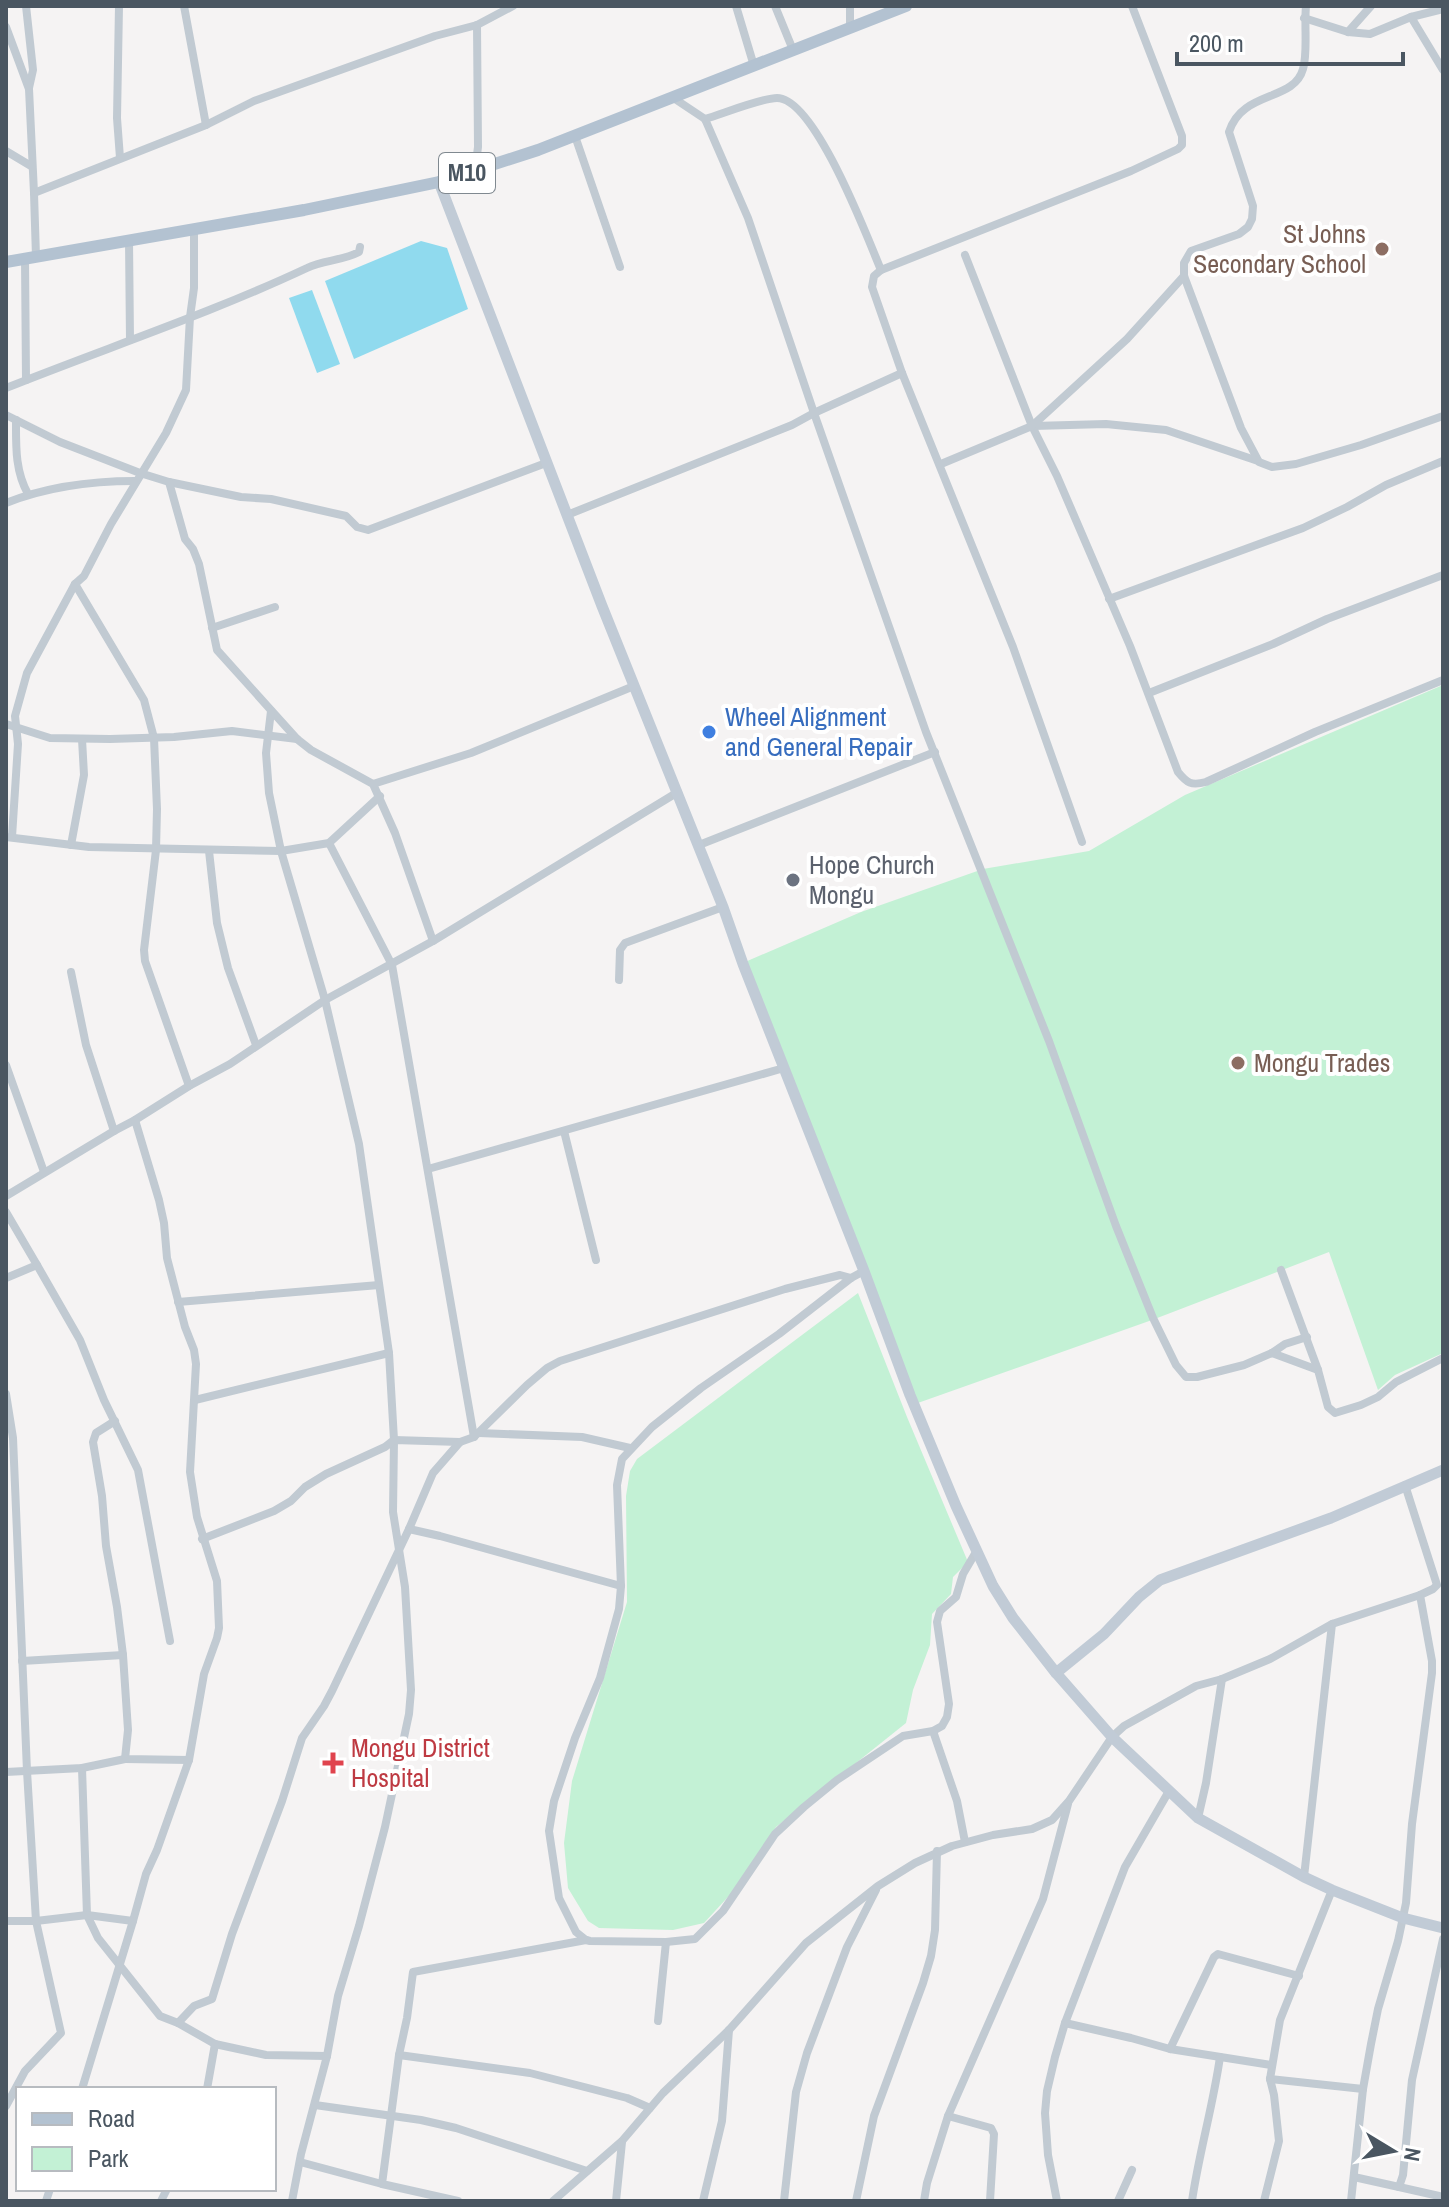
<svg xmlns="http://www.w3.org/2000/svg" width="1449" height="2207" viewBox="0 0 1449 2207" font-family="'Archivo Narrow',sans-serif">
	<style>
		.green { fill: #c3f1d5 }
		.water { fill: #90daee }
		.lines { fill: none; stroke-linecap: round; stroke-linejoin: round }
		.street { stroke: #c1cad2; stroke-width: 8 }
		.secondary { stroke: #c1cbd6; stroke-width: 11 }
		.primary { stroke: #b3c2d1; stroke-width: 12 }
		.education-dot { fill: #8d6e63; stroke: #fff; stroke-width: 3 }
		.shop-dot { fill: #3f7fe0; stroke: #fff; stroke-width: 3 }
		.worship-dot { fill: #6b7280; stroke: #fff; stroke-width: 3 }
		.health-dot { fill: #e0444e; stroke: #fff; stroke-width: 3 }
		.labels { text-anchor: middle; stroke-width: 8; stroke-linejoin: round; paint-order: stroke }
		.shield { fill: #fff; stroke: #808990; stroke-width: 2 }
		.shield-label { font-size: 24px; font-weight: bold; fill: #4a5661 }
		.education-label { font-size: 26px; fill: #785e54; stroke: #fff; text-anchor: end }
		.shop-label { font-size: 26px; fill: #366cbe; stroke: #fff; text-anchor: start }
		.worship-label { font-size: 26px; fill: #5b616d; stroke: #fff; text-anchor: start }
		.health-label { font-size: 26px; fill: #be3a42; stroke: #fff; text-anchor: start }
	</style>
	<rect width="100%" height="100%" fill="#f5f3f3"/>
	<g class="green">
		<path d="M1443,685V1353L1395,1375L1378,1390L1329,1252L1152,1320L915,1404L745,962L861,912L983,869L1089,851L1185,795Z"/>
		<path d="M858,1293L907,1417L968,1562L953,1577L951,1594L932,1614L930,1645L913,1690L906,1723L776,1827L738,1886L704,1923L673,1930L599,1928L588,1921L568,1888L564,1843L572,1781L627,1602L626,1496L630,1471L637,1459Z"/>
	</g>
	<g class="water">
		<path d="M421,241L447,248L468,309L354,359L325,281Z"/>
		<path d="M312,290L340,364L317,373L289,298Z"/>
	</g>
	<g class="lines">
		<g class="street">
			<path d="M26,6L33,70L29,88"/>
			<path d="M119,6L117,118L120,158"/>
			<path d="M184,6L206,125"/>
			<path d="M736,6L754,66"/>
			<path d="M775,6L793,50"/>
			<path d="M1306,6C1304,25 1308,53 1303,69C1294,102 1242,90 1229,132L1253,206L1252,219L1248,227L1239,234L1191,251L1184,263V276L1241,428L1259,462L1272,467L1296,464L1361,445L1443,416"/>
			<path d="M1411,17L1443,70"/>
			<path d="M1304,18L1348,32L1370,34L1411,17L1443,9"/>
			<path d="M6,27L29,89L34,193"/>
			<path d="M850,28V6"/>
			<path d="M1348,32L1371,6"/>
			<path d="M672,97L705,119L748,218L814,413L926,732L1049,1041L1116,1226L1153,1318L1176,1365L1186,1377H1197L1244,1365L1272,1353L1285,1344L1307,1337"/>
			<path d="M705,119C722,114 762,98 777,98C815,98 867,237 881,270"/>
			<path d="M575,136L620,267"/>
			<path d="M6,151L31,166"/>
			<path d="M475,170L478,147L477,25"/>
			<path d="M129,240L130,340"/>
			<path d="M965,255L1032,426L1057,476L1130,646L1178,772C1187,783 1191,786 1206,782L1315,732L1443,680"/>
			<path d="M36,257L34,193L206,125L254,101L435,36L477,25L513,6"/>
			<path d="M25,259L26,380"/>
			<path d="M6,388C106,348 209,314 307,268C323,260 342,261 359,252L360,247"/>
			<path d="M6,415L60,442L140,473L169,482L241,497L271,499L346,516L357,527L368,530L546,463"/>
			<path d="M16,420C16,446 15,471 28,494"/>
			<path d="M1033,426L1106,424L1166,430L1258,461"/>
			<path d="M941,464L1032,426L1127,339L1184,276"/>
			<path d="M169,482L185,539L193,549L199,564L217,650L297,739L311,750L373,784L395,833L433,941"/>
			<path d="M6,503C46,487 93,481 135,481"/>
			<path d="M567,515L792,425L814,413L902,373"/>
			<path d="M75,584L144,700L154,738L157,809L156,850L144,950L145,961L189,1086"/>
			<path d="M1109,599L1303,528L1347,507L1386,485L1443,461"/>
			<path d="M212,628L275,607"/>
			<path d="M1149,693L1273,644L1327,619L1443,575"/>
			<path d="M271,711L266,753L269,793L281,851L325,1000L359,1144L389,1353L394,1440L393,1512L405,1587L411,1690L409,1714L385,1827L359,1926L338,1996L327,2056L301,2154L292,2201"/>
			<path d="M6,724L50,738L110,739L174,737L232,731L297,739"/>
			<path d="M373,784L471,753L634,686"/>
			<path d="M6,837L89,847L281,851L329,843L380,796"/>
			<path d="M12,837L18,744L15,716L27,673L75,584L84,576L111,524L166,433L186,390L190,317L194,288V229"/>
			<path d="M1082,842L1013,647L902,373L872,287L874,276L881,270L1131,171L1178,149L1182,145V136L1132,6"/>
			<path d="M329,843L392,965L474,1437"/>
			<path d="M71,845L84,775L82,739"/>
			<path d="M699,845L935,752"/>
			<path d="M209,851L217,923L228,968L256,1045"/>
			<path d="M71,972L86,1045L114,1131"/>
			<path d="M619,980L620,950L625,943L723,907"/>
			<path d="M6,1065L44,1172"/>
			<path d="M564,1131L596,1260"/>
			<path d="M428,1169L784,1068"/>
			<path d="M6,1196L114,1131L135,1120L189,1086L230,1064L325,1000L433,941L678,792"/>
			<path d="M6,1212L37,1265L6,1278"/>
			<path d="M37,1265L80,1340L104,1400L138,1470L170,1641"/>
			<path d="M1281,1270L1318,1370L1328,1407L1335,1413L1361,1405L1378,1397L1396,1382L1443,1358"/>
			<path d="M864,1271L851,1278L779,1334L701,1388L652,1427L622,1459L617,1485L621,1586L619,1609L600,1678L575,1738L554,1801L549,1831L559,1898L576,1932L586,1940L590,1941L666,1942L695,1939L723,1911L775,1834L804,1807L837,1780L903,1736L933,1731L942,1726L947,1717L949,1704L937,1622L940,1611L956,1597L963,1574L976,1552"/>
			<path d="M178,1302L379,1285"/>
			<path d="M1272,1353L1318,1370"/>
			<path d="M6,1394L13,1438L27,1771L36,1921L61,2033L25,2071L6,2106"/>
			<path d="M195,1400L389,1353"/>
			<path d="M115,1421L96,1433L93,1442L102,1496L106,1546L117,1607L123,1655L128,1730L125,1759L189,1760"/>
			<path d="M479,1433L582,1437L630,1448"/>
			<path d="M409,1529L440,1536L621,1586"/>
			<path d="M202,1539L274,1511L291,1501L305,1487L326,1474L385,1447L394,1440L460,1442"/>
			<path d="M22,1661L123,1655"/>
			<path d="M933,1731L957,1801L965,1842"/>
			<path d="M82,1768L87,1915L98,1938L160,2016L178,2023L194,2006L212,1999L232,1934L282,1801L302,1738L324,1706L332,1691L409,1529L433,1473L460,1442L474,1437L527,1385L547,1368L560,1361L785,1289L840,1275L851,1278"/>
			<path d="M6,1772L82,1768L125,1759"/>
			<path d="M1198,1818L1206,1783L1222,1679"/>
			<path d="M1304,1877L1332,1624L1420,1595"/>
			<path d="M1332,1890L1280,2020L1270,2079L1363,2089"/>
			<path d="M6,1921H36L87,1915L133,1921L146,1874L157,1850L189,1760L204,1674L217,1638L219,1628L217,1581L197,1517L190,1472L196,1364L194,1350L185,1327L167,1258L164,1223L159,1200L135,1120"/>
			<path d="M658,2021L666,1942"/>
			<path d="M178,2023L215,2044L266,2055L327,2056"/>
			<path d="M1065,2023L1131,2038L1170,2049L1271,2065"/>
			<path d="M1170,2049L1214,1957L1218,1954L1299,1976"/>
			<path d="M399,2055L530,2073L627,2098L650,2108"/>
			<path d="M82,2089L133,1921"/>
			<path d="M207,2089L215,2044"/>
			<path d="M315,2105L421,2120L456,2128L587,2171"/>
			<path d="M948,2116L991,2128L994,2134L990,2201"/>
			<path d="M300,2162L382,2184"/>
			<path d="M1354,2177L1399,2187"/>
			<path d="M46,2201L50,2189"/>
			<path d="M161,2201L167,2189"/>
			<path d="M458,2201L382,2184L399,2055L407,2018L413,1972L586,1940"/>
			<path d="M553,2201L622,2141L663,2093L729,2030L806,1943L878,1886L915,1863L952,1846L993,1835L1032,1829L1052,1820L1069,1801L1112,1737L1124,1726L1196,1686L1222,1679L1270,1659L1332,1624"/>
			<path d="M616,2201L622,2142"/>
			<path d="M703,2201L722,2121L729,2030"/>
			<path d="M784,2201L796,2092L807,2053L847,1947L876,1890"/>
			<path d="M856,2201L874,2116L923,1983L931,1956L935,1930L937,1851"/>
			<path d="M924,2201L927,2183L948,2116L1043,1899L1068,1804"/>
			<path d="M1057,2201L1048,2155L1045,2113L1047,2091L1055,2057L1065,2023L1125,1867L1169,1791"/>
			<path d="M1118,2201L1132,2170"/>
			<path d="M1192,2201C1199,2153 1213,2106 1220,2057"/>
			<path d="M1264,2201L1279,2141L1274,2095L1270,2079"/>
			<path d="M1351,2201L1363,2089L1371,2044L1378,2009L1398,1941L1406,1903L1412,1824L1432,1673V1661L1420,1595L1433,1589L1437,1585L1405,1485"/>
			<path d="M1443,2201L1439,2196L1399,2187L1403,2175L1412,2080L1443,1939"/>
		</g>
		<g class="secondary">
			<path d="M439,182L602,606L723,907L743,964L864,1271L910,1395L956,1506L993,1586L1013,1618L1056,1673L1112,1737L1198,1818L1304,1877L1332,1890L1403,1918L1443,1928"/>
			<path d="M1056,1673L1104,1634L1139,1597L1160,1580L1331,1518L1443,1470"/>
		</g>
		<path class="primary" d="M6,262L304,210L439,182L538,150L906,6"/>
	</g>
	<g class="education-dot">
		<circle cx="1382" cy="249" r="8"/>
		<circle cx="1238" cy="1063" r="8"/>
	</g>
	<circle class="shop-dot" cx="709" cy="732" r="8"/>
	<circle class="worship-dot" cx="793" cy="880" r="8"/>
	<path class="health-dot" d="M329 1751h8v8h8v8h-8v8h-8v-8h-8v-8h8z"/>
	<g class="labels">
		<rect class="shield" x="439" y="153" width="56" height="40" rx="6"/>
		<g class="shield-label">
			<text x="467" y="181">M10</text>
		</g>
		<g class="education-label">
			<text x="1366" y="243">St Johns<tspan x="1366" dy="30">Secondary School</tspan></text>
			<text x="1254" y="1072" text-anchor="start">Mongu Trades</text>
		</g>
		<g class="shop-label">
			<text x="725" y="726">Wheel Alignment<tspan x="725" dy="30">and General Repair</tspan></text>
		</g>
		<g class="worship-label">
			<text x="809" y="874">Hope Church<tspan x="809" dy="30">Mongu</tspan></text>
		</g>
		<g class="health-label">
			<text x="351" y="1757">Mongu District<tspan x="351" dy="30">Hospital</tspan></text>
		</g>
	</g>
	<rect width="1449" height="2207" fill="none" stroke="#4a5661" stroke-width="16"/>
	<rect x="16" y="2087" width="260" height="104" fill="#ffffff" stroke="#b7bbc0" stroke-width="2"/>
	<rect x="32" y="2113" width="40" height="12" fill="#b3c2d1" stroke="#b7bbc0" stroke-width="2"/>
	<text x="88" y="2127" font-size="24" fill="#4a5661">Road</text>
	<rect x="32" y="2147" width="40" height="24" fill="#c3f1d5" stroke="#b7bbc0" stroke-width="2"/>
	<text x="88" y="2167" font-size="24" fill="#4a5661">Park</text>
	<g transform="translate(1393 2151) rotate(100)" stroke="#ffffff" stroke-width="6" paint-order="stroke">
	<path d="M0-6L14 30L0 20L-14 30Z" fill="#4a5661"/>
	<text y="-12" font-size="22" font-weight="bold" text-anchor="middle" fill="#4a5661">N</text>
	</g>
	<path d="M1177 52v12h226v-12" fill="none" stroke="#4a5661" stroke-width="4"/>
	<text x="1189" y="52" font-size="24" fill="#4a5661" stroke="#ffffff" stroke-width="6" paint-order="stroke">200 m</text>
</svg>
